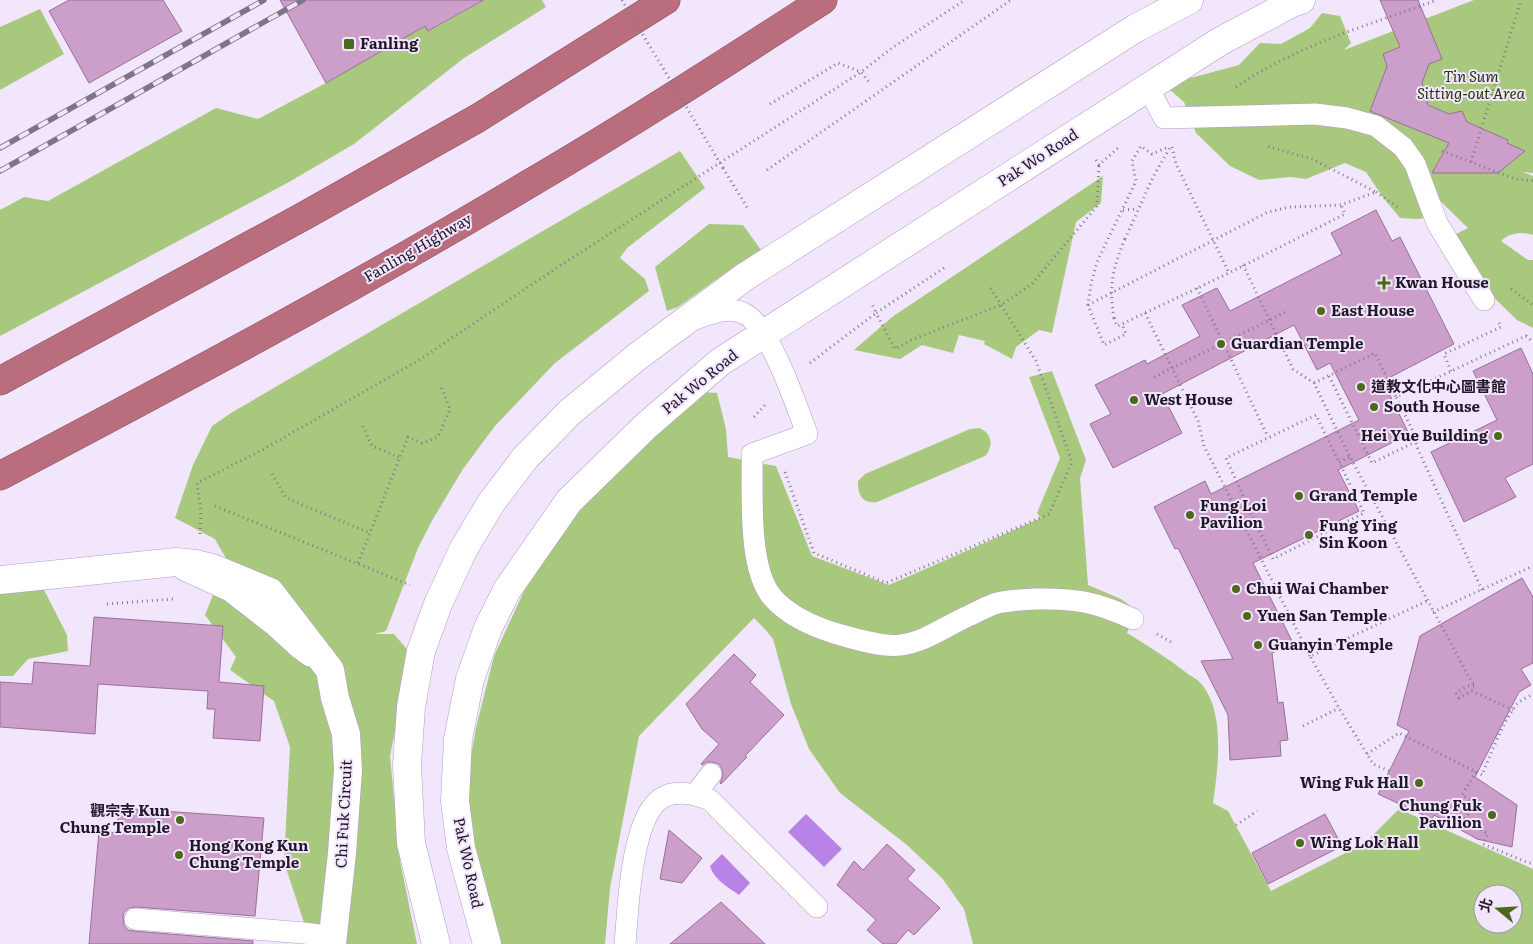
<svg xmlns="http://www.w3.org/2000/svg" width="1533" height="944" viewBox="0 0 1533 944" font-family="Literata,'Noto Sans TC',serif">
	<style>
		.green { fill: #a8c97d; fill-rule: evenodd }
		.water { fill: #b882e6 }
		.building { fill: #cc9eca; stroke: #9a6f99 }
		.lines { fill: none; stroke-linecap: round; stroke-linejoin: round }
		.lane-casing { stroke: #b49ace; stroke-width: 22 }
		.street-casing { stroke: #b49ace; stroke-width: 29 }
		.secondary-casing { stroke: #b49ace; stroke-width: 29 }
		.highway-casing { stroke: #844f60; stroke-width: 29 }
		.path { stroke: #83788d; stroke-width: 3; stroke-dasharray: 1 4; stroke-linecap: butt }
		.lane { stroke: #fff; stroke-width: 21 }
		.street { stroke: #fff; stroke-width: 28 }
		.secondary { stroke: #fff; stroke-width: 28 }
		.highway { stroke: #ba6e7d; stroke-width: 28 }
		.rail-casing { stroke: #7f7489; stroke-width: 5.5 }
		.rail { stroke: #f1e6fc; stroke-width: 4; stroke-dasharray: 11; stroke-linecap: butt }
		.path-bridge { stroke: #83788d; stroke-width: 3; stroke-dasharray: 1 4; stroke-linecap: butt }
		.poi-dot { fill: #4c691c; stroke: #f1e6fc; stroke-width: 2 }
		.labels { text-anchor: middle; stroke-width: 4; stroke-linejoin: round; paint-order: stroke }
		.poi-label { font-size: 15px; font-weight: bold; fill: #21162a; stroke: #f1e6fc; text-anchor: start }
		.park-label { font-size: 15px; font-style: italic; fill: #28390b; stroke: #f1e6fc }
		.street-label { font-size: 15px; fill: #21162a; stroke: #f1e6fc }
	</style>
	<rect width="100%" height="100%" fill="#f1e6fc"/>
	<g class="green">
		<path d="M485,0H542L546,7L464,58L354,144L289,182L0,336V210L24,197L48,201L216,108L258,119L326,83L425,26L429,31Z"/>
		<path d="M1474,0H1533V173L1523,172L1533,176V235C1522,232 1510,232 1501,241L1528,260H1533V328L1517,320L1485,289L1454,235L1468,228L1424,185L1431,217L1418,219L1400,218L1382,196L1366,172L1345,163L1306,179L1290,177L1259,180L1230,166L1196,133L1184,102L1169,89L1183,80L1239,65L1260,43L1281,44L1310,28L1322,13L1340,16L1351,43L1344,50Z"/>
		<path d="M40,9L64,54L0,90V27Z"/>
		<path d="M680,151L705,188L627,248L620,258L645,279L649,291L555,363L495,426L463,469L433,519L418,548L386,631L375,634H394L411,654L390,756L400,861L417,944H311L284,862L290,747L274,701L230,670L236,657L205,615L227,560L215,539L175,518L193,465L212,426L231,413Z"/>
		<path d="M1103,176L1101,203L1076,222L1052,333L1039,330L1016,347L1012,359L984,344L985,341L959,335L953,353L922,345L900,359L854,350L892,317Z"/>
		<path d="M709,224L743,225L761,250L735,266L678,307L667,311L655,267Z"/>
		<path d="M1052,371L1086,460L1080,478L1088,585L1121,599L1136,610L1127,633C1148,646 1169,659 1188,674C1193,677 1200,681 1203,686C1225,714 1218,770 1213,803L1228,811L1271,891L1365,843L1399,809L1533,869V944H973L964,909L942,878L907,845L840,793L809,749L791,704L773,639L764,628L754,618L639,736L610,888L605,944H497L481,868L463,801L476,728L494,656L532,574L556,534L686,391L717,393L726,429L728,457L776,466L812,556L889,585L1041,518L1037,513L1060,458L1029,377ZM1483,894H1513V924H1483Z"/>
		<path d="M979,428C992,433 994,446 985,456L877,502C863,504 857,495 858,481L865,474L970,429Z"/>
		<path d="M41,584L67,635L68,651L28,659L13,676H0V586Z"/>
	</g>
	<g class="water">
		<path d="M806,814L842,849L824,867L788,832Z"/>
		<path d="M722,854L750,883L739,895C728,887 714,880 710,866Z"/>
	</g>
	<g class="building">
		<path d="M69,0H163L182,31L89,83L49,11Z"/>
		<path d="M280,0H484L428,31L425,26L326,83Z"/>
		<path d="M1380,0H1418L1442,59L1429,64L1422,83L1428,105L1449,114L1462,111L1467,122L1508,140L1507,143L1525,151L1498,173H1432L1449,143L1370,111L1387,66L1383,54L1400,47Z"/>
		<path d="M1376,210L1392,241L1400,237L1454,344L1383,381L1409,434L1338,470L1359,511L1253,563L1293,643L1272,653L1278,703L1283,702L1288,740L1280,741L1281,756L1230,760L1228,715L1201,661L1233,659L1178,548L1175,549L1154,507L1205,481L1211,494L1359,420L1330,363L1317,370L1294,325L1162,394L1182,433L1113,468L1090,424L1111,414L1095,385L1145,360L1147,364L1200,336L1182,305L1217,288L1230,311L1342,254L1331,233Z"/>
		<path d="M1521,348L1533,374V464L1505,478L1516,497L1464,522L1431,452L1497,420L1473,371Z"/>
		<path d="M1522,578L1533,597V663L1521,669L1531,685L1519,692L1475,777L1517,805L1512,847L1477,839L1434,815L1432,819L1378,794L1409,731L1397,725L1420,636Z"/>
		<path d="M94,617L223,626L219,682L264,686L260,741L213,738L215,709H207L208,691L98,684L95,734L0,727V682L32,684L34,662L90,666Z"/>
		<path d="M734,654L756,675L750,682L784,715L745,756L747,757L721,784L720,783L723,775L722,769L719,764L712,762H707L702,765L701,764L719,744L702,729L686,704Z"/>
		<path d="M118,808L264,818L255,916L136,907L129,908L124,912L123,917L124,925L128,930L134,931L253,941V944H89L99,831L118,833Z"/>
		<path d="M1325,814L1342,846L1268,884L1252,853Z"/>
		<path d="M669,830L702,858L682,883L660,879Z"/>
		<path d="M887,844L915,870L907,879L940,908L914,935L908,930L896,944H883L867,930L876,920L837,885L854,861L863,870Z"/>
		<path d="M721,902L765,944H670Z"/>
	</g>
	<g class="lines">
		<defs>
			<g id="lane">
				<path d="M1148,87L1164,118L1315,114L1347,118L1376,126L1403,147L1415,164L1437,223L1484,300"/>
				<path d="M695,319C710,314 728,306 743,313C769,323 797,407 807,434L752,454C753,492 747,569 773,598C789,616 812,626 834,633C851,638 883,648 901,645C924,642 945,627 966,617C975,613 984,608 994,604C1007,600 1021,600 1035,599C1076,598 1096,602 1133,619"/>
				<path d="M184,570L230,591L275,626L299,648L310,656"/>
				<path d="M695,795L711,774"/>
				<path d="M135,919L304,933L333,937"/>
				<path d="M625,944C628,910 631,816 662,798C677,789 695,794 710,800L817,907"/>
			</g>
			<path id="street" d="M0,580L176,562L196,564L212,568L270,592L330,670L335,698L346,734L348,770L342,853L332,944"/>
			<g id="secondary">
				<path d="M436,944L411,843L407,765L411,707L421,651L438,604L463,550L491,503L525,458L570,412L638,356L746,276L1136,28L1189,0"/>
				<path d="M487,944L461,848L455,801L458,739L470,679L488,628L507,590L569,501L646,426L720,362L1219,42L1292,3L1301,0"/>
			</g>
			<g id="highway">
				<path d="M0,381L304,216L478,118L666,0"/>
				<path d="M0,476C178,382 355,288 527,185C628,126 725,63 823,0"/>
			</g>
		</defs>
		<use href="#lane" class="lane-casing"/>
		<use href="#street" class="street-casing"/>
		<use href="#secondary" class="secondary-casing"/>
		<use href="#highway" class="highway-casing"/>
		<g class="path">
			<path d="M1236,87C1297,45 1369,25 1437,0"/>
			<path d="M770,104L838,63L861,72L869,82"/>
			<path d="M1172,147L1176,164L1229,273"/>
			<path d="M1166,148L1152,154L1141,146L1132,161L1136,181L1097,262L1091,284L1088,305L1104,345L1126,334L1122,324L1229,273L1345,214L1341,205"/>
			<path d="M1442,151L1515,179L1533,181"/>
			<path d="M1096,160L1099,165L1119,147"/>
			<path d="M1471,162L1521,0"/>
			<path d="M723,168L748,209"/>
			<path d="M767,170L1011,0"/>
			<path d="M1376,192L1400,209"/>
			<path d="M1123,210L1138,209"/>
			<path d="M1125,239L1153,177L1171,146"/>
			<path d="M1243,265L1293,369L1314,383L1350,457L1474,686"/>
			<path d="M944,268L876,313L895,349L911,340L1001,305L1032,284L1097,206L1099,165"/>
			<path d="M1197,288L1268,437"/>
			<path d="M1511,289L1533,305"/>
			<path d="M1088,305L1268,212L1290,207L1341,205L1376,192L1312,159L1266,146"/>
			<path d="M1145,313L1198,421L1204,446L1310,656"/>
			<path d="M1114,318L1117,326L1122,324"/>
			<path d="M810,363L876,313L871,302"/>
			<path d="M1451,371L1444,354L1501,327L1499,323"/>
			<path d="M1329,376L1372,463L1415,442"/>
			<path d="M1314,383L1375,353L1396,397"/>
			<path d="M754,417L765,405"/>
			<path d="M363,426L372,446L401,458"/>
			<path d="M785,472L814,553L886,583L1049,514L1072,462L1036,361L990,287"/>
			<path d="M272,474L286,498L370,533"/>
			<path d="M1247,505L1226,458L1316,415L1339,462"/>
			<path d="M215,506L410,585"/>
			<path d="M1237,510L1247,505L1273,559L1364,513L1339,462L1350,457"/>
			<path d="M200,534L201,513L197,483L262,450L416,362L561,265L861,72L892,48L965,0"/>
			<path d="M358,563L408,437L422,443L438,437L450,409L440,384"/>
			<path d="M1482,590L1417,447L1413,431L1396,397L1526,336L1533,342"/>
			<path d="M107,604L173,599"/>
			<path d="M1433,612L1533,566"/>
			<path d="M1157,634L1171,642"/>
			<path d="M1474,686H1468L1456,693L1459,698L1472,691L1513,710"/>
			<path d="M1303,726L1339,708"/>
			<path d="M1367,754L1399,733L1482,775C1490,756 1504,719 1517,704C1521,700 1528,697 1533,694"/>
			<path d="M1389,771L1373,764L1339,708L1310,656L1427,601"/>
			<path d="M1476,772L1462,795L1475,803L1465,819L1488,834L1483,844L1529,863H1533"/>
			<path d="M1236,825L1257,811"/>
		</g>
		<use href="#lane" class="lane"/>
		<use href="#street" class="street"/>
		<use href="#secondary" class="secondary"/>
		<use href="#highway" class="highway"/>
		<defs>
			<g id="rail">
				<path d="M0,148L264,0"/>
				<path d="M0,171L303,0"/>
			</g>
		</defs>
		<use href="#rail" class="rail-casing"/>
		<use href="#rail" class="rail"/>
		<g class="path-bridge">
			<path d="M622,0L723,168"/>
			<path d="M1114,318C1109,287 1112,269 1125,239"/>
			<path d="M1154,377L1286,312"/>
		</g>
	</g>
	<g class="poi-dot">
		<rect x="343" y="38" width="12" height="12" rx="2.5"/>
		<path d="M1381.5 275.5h5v5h5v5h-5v5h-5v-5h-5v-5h5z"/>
		<circle cx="1321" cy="311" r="5"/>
		<circle cx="1221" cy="344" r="5"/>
		<circle cx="1361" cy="387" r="5"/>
		<circle cx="1134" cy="400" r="5"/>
		<circle cx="1374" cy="407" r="5"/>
		<circle cx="1498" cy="436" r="5"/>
		<circle cx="1299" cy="496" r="5"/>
		<circle cx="1190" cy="515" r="5"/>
		<circle cx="1309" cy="535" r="5"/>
		<circle cx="1236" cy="589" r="5"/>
		<circle cx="1247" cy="616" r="5"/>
		<circle cx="1258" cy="645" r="5"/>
		<circle cx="1419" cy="783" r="5"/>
		<circle cx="1492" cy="815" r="5"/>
		<circle cx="180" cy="820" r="5"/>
		<circle cx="1300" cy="843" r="5"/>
		<circle cx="179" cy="855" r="5"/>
	</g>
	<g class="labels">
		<g class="poi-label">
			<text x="360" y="49">Fanling</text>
			<text x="1395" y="288">Kwan House</text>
			<text x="1331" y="316">East House</text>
			<text x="1231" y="349">Guardian Temple</text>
			<text x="1371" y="392">道教文化中心圖書館</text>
			<text x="1144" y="405">West House</text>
			<text x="1384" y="412">South House</text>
			<text x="1488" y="441" text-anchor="end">Hei Yue Building</text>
			<text x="1309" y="501">Grand Temple</text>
			<text x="1200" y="511">Fung Loi<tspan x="1200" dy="17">Pavilion</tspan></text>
			<text x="1319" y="531">Fung Ying<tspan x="1319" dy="17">Sin Koon</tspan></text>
			<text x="1246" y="594">Chui Wai Chamber</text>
			<text x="1257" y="621">Yuen San Temple</text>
			<text x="1268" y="650">Guanyin Temple</text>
			<text x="1409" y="788" text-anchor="end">Wing Fuk Hall</text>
			<text x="1482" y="811" text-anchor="end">Chung Fuk<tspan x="1482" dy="17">Pavilion</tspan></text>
			<text x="170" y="816" text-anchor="end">觀宗寺 Kun<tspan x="170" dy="17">Chung Temple</tspan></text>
			<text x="1310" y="848">Wing Lok Hall</text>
			<text x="189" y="851">Hong Kong Kun<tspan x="189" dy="17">Chung Temple</tspan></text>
		</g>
		<g class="park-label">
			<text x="1471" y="82">Tin Sum<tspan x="1471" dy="17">Sitting-out Area</tspan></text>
		</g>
		<g class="street-label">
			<text transform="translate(1038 158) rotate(-33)" y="5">Pak Wo Road</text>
			<text transform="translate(418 248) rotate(-30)" y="5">Fanling Highway</text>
			<text transform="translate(700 382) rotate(-39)" y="5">Pak Wo Road</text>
			<text transform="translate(344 814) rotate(-87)" y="5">Chi Fuk Circuit</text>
			<text transform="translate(468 863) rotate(78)" y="5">Pak Wo Road</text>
		</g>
	</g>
	<g transform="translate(1498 909) rotate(288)"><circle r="24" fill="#f1e6fc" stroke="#9e93a8"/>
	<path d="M0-4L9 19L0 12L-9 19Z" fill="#4c691c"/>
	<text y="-8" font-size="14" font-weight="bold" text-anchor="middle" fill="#21162a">北</text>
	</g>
</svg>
